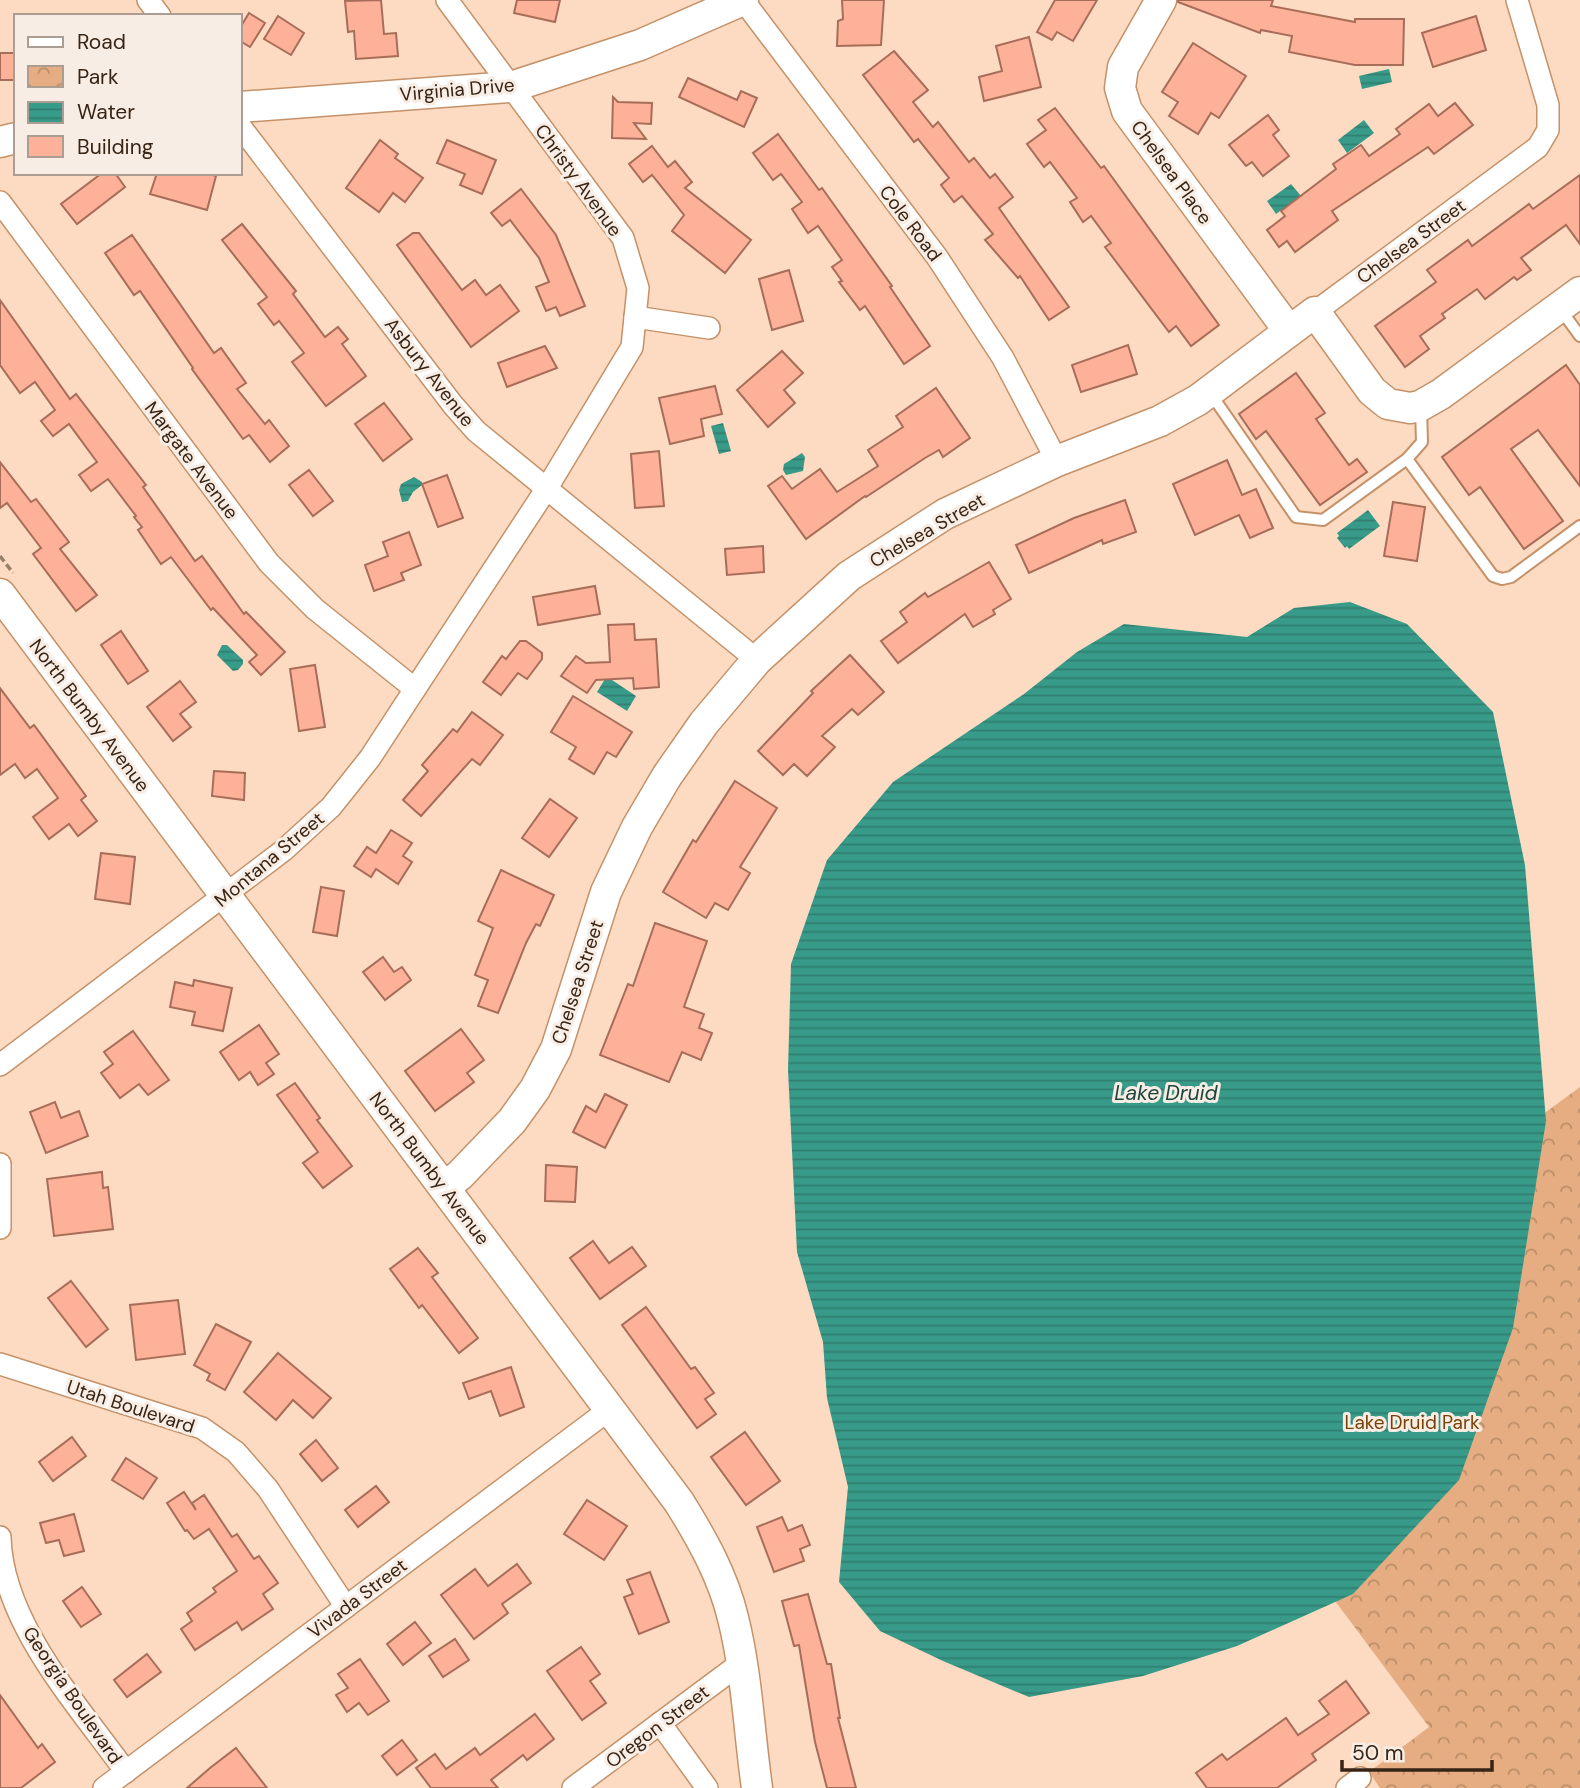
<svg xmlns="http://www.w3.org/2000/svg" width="1580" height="1788" viewBox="0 0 1580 1788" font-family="'DM Sans',sans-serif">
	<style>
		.park { fill: url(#park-crowns) }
		.water { fill: url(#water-rules) }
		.building { fill: #fcb198; stroke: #a86d59; stroke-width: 2 }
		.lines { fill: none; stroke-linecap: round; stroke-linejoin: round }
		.lane-casing { stroke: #c49169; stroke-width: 14 }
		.street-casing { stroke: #c49169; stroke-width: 24 }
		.secondary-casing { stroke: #c49169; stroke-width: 33 }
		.path { stroke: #9a7f6b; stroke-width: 3.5; stroke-dasharray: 7 3.5; stroke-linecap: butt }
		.lane { stroke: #fff; stroke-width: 10 }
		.street { stroke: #fff; stroke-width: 21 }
		.secondary { stroke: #fff; stroke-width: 30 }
		.labels { text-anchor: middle; stroke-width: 6; stroke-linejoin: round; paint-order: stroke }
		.street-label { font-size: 19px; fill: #382414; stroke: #f8ede4 }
		.park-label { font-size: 19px; fill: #784005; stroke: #f8ede4 }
		.water-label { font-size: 21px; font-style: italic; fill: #1b463d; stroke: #f8ede4 }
	</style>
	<defs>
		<pattern id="park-crowns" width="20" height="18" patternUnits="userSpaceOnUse" patternTransform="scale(1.75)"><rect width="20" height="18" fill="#e5ad81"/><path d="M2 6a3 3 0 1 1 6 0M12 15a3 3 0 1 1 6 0" fill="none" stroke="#bb8d68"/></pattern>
		<pattern id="water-rules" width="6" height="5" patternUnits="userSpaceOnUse" patternTransform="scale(1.75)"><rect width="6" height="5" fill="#389b89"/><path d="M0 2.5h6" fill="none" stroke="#307e6f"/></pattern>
	</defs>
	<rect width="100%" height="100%" fill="#fcdbc2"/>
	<path class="park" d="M1580,1087V1788H1380L1369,1772L1429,1727L1175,1386Z"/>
	<g class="water">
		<path d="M1389,69L1392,82L1362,89L1359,76Z"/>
		<path d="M1364,120L1374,133L1347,153L1338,140Z"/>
		<path d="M1291,184L1301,196L1276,214L1267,201Z"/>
		<path d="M723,423L731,451L719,454L711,426Z"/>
		<path d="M802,453L805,457L803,471L786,475L783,470L784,464Z"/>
		<path d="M414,477L422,482V485L413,492L408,501L402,502L399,490L401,484Z"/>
		<path d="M1368,510L1380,526L1349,549L1347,546L1345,548L1337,538L1339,536L1337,533Z"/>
		<path d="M1350,602L1407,624L1493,712L1525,865L1546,1121L1513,1328L1459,1480L1353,1594L1237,1646L1143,1676L1029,1697L943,1661L880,1631L839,1582L848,1487L827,1398L823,1342L797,1252L788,1070L791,964L827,860L893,782L1024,694L1077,652L1124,624L1247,637L1294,608Z"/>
		<path d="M222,645H227L243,660V664L238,670L233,671L217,655Z"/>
		<path d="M609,678L636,696L627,711L597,692L605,679Z"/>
	</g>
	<g class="building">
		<path d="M381,0L384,34L396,33L398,56L356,59L354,31L348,32L345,1Z"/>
		<path d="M517,0H560L555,22L514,13Z"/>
		<path d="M842,0H884L881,45L837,46L838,21L843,19Z"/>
		<path d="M1055,0H1097L1073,41L1057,32L1052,40L1037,32Z"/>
		<path d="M1178,0H1273L1271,6L1355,22V19H1404L1403,65H1355L1289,52L1292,36L1261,30L1260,33L1178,2Z"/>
		<path d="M249,13L265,23L250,47L240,41V28Z"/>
		<path d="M278,16L304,33L291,55L264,39Z"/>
		<path d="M1476,16L1486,50L1433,67L1422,33Z"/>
		<path d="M1029,37L1041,87L984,101L979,77L1002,71L996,46Z"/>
		<path d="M1193,43L1246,76L1219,118L1211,113L1198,134L1169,116L1178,102L1162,92Z"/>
		<path d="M894,51L928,90L913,102L933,127L938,122L969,162L974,158L990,178L995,174L1013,197L999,208L1069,307L1049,320L1020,276L1018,278L985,240L993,234L962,196L954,202L941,185L949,178L918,139L914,142L863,75Z"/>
		<rect x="0" y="53" width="16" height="27"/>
		<path d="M688,78L737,100L741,91L757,98L744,127L679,97Z"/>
		<path d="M613,97L618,102L652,103L651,124L634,123L646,139L612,138Z"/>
		<path d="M1455,103L1473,125L1434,154L1428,147L1332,211L1338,220L1295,252L1287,241L1279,247L1267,230L1285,216L1281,211L1336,169L1333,164L1361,145L1369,156L1400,134L1396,129L1429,104L1438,116Z"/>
		<path d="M1055,108L1101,168L1104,166L1219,325L1191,346L1176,326L1169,332L1105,247L1111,243L1091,216L1083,222L1070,202L1077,198L1050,162L1044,167L1027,144L1046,130L1038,120Z"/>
		<path d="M1268,115L1279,130L1273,135L1289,156L1263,176L1252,162L1246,166L1229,145Z"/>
		<path d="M778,134L819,190L822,188L892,286L890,287L930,346L904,364L865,306L860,310L839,282L842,281L832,267L842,260L818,226L808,233L792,209L802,202L781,174L773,180L753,153Z"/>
		<path d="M380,140L398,154L395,158L423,178L405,202L393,193L379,212L346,188Z"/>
		<path d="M447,140L496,160L482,194L460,185L465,174L437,163Z"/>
		<path d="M652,146L668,167L675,161L692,182L685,188L751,240L725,273L672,231L684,215L652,175L643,182L629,164Z"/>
		<path d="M102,173H115L125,187L77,224L61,204Z"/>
		<path d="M157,173H207L216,176L207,210L150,194Z"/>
		<path d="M1580,175V244L1566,225L1521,258L1531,270L1517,280L1514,277L1485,299L1477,289L1442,314L1445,318L1420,336L1429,349L1405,367L1375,326L1436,282L1427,270L1468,240L1472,246L1529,204L1533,209Z"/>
		<path d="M521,189L556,235L585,306L560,316L556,307L546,311L536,287L549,282L539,258L510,220L502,226L491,213Z"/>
		<path d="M242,224L296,291L293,294L325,337L338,327L348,339L342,344L366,376L326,406L292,362L304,353L279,321L274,325L258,304L267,297L222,240Z"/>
		<path d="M413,233H419L462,290L475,280L486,295L500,285L519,311L471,347L397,245Z"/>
		<path d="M132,235L214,353L221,348L246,383L237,389L265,424L269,420L289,446L270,462L249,435L243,439L192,369L193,368L140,291L134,295L105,253Z"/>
		<path d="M789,270L803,321L772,330L759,279Z"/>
		<path d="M0,300L70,399L76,394L146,485L143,487L195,561L202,556L244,614L246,612L285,652L261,675L249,662L257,655L213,608L211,610L171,557L161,564L138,530L142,527L134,517L136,516L108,479L91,491L79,475L97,462L69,424L53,436L41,421L55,410L35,382L20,393L0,365Z"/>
		<path d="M1128,345L1137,374L1081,392L1072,365Z"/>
		<path d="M545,346L557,368L507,387L498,363Z"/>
		<path d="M782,351L803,373L784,390L795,403L768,427L737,390Z"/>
		<path d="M1566,365L1580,385V486L1538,430L1511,449L1563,521L1524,549L1480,487L1469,495L1442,457Z"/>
		<path d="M1296,373L1325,413L1316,419L1349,465L1357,459L1367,472L1320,505L1266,431L1256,439L1239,414Z"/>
		<path d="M715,386L722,414L701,419L704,436L670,444L659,398Z"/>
		<path d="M936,388L970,438L943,457L939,450L925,458L866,497L865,496L806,539L768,486L782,476L792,489L820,469L837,492L878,466L868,450L903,427L896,416Z"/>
		<path d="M384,403L412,439L383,461L355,424Z"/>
		<path d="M659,451L664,506L635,508L631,454Z"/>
		<path d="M1227,460L1242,495L1256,489L1273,528L1250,538L1239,515L1195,535L1173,484Z"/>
		<path d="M0,462L31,502L36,499L69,542L60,549L97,595L76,611L33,554L41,548L7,503L0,508Z"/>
		<path d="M309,470L333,501L313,516L289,485Z"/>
		<path d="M447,475L463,518L438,527L422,484Z"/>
		<path d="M1125,500L1136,532L1103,544L1102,540L1029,573L1016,545L1074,518Z"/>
		<path d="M1393,502L1425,507L1417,561L1384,556Z"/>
		<path d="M409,532L421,565L401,573L404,580L374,591L365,565L388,556L383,542Z"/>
		<path d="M763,546L764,572L727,575L725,549Z"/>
		<path d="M989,562L1011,599L993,610L995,614L973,627L965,614L898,663L881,641L907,622L900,612L925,593L928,597Z"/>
		<path d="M595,586L600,614L538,625L533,597Z"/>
		<path d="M634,624L635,640L656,639L659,687L634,689L633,678L596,680L587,693L561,676L576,656L586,663L610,662L608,625Z"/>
		<path d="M121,631L148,671L128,684L101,645Z"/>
		<path d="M520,641H526L542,653V659L527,679L518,673L501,695L483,682L502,656L506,659Z"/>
		<path d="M850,655L884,692L858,715L852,709L822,736L835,747L807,776L794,764L783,775L758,751L813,693L811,691Z"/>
		<path d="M315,665L325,727L299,731L290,669Z"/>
		<path d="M180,681L196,702L180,714L191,727L173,741L147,707Z"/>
		<path d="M0,688L30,728L34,725L86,796L81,800L97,821L78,836L69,824L49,839L33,817L58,798L37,769L25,778L15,764L0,775Z"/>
		<path d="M573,696L632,732L616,757L607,752L594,774L569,759L576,747L551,732Z"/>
		<path d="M472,712L503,735L480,765L472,759L421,816L403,800L428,771L422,765L453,729L457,732Z"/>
		<path d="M214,771L245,773L244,800L212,796Z"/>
		<path d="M735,781L777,808L740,867L750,873L728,910L715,903L706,918L663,892L693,840L696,842Z"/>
		<path d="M550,799L577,818L549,857L522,838Z"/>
		<path d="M391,830L412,843L403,856L412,862L398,884L376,869L371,877L354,866L367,847L376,853Z"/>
		<path d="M101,853L135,857L130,904L95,899Z"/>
		<path d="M501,870L554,895L540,926L536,924L526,943L498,1013L478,1006L488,980L475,975L493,928L478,921Z"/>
		<path d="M321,887L344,891L337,936L313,932Z"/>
		<path d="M655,923L707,941L684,1007L704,1014L699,1028L712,1033L701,1060L682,1052L669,1082L600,1055L628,984L633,986Z"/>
		<path d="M383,957L394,972L402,967L411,980L385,1000L363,972Z"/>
		<path d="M194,980L232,988L223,1031L192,1025L195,1012L170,1007L175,982L193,986Z"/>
		<path d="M259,1025L279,1054L266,1063L274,1074L258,1085L250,1072L239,1080L220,1052Z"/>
		<path d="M461,1029L484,1060L467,1073L474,1082L435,1111L405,1071Z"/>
		<path d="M133,1031L169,1080L148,1095L139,1084L120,1098L101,1073L113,1064L104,1052Z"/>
		<path d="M295,1083L320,1118L317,1120L352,1166L323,1188L303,1163L318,1152L277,1095Z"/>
		<path d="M605,1094L627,1105L605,1148L573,1132L586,1106L596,1112Z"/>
		<path d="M55,1102L61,1118L79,1111L88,1136L46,1153L30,1112Z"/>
		<path d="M546,1165L577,1167L575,1202L545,1201Z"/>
		<path d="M102,1172L103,1188L108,1187L113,1229L54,1236L47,1179Z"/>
		<path d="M593,1241L609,1263L632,1247L646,1266L600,1299L570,1258Z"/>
		<path d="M418,1248L438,1273L432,1277L478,1338L459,1353L422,1305L419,1308L390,1269Z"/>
		<path d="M71,1281L108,1329L86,1347L48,1298Z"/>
		<path d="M178,1300L185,1354L136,1360L130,1305Z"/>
		<path d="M646,1307L691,1369L695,1367L714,1393L705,1399L716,1414L697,1428L622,1325Z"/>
		<path d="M216,1324L251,1342L225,1390L207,1380L210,1374L194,1365Z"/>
		<path d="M278,1353L331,1398L313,1418L293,1400L276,1420L244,1392Z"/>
		<path d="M511,1367L524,1407L500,1416L491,1391L469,1399L463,1383Z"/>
		<path d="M745,1432L780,1481L746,1505L711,1457Z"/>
		<path d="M72,1437L86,1456L53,1481L39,1462Z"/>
		<path d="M316,1440L338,1468L322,1481L300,1454Z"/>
		<path d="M126,1458L157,1478L143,1499L112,1480Z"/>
		<path d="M376,1486L389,1502L358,1527L345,1510Z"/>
		<path d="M184,1492L196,1510L192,1503L204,1495L232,1537L237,1534L254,1559L259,1556L278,1583L263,1594L273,1609L242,1630L237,1622L195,1650L181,1629L192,1621L187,1613L216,1592L213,1588L237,1571L209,1529L194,1539L187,1530L185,1531L167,1503Z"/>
		<path d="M587,1500L627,1526L604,1560L564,1534Z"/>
		<path d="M74,1514L84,1551L64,1556L59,1540L46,1543L40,1523Z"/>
		<path d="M782,1517L788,1531L802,1525L810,1545L800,1549L804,1561L774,1572L757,1527Z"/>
		<path d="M517,1564L531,1583L502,1604L508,1613L474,1639L441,1595L475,1569L488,1586Z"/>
		<path d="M650,1572L669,1622L639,1634L624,1597L633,1594L627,1580Z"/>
		<path d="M82,1587L101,1614L81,1627L63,1601Z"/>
		<path d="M808,1594L827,1664H831L840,1718H838L856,1788H827L815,1742L799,1645L794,1646L782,1601Z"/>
		<path d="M415,1622L431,1643L403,1665L387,1644Z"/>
		<path d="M455,1639L469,1660L443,1677L429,1656Z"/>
		<path d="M581,1647L600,1674L590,1681L606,1703L582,1720L547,1671Z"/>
		<path d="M147,1654L161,1672L127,1697L114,1680Z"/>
		<path d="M360,1659L389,1701L368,1715L359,1703L347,1712L336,1695L348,1688L338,1674Z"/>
		<path d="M1346,1681L1369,1713L1312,1754L1316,1760L1277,1788H1207L1196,1773L1222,1754L1227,1760L1286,1718L1298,1735L1329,1714L1319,1701Z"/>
		<path d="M0,1695L38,1748L42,1744L55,1762L21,1788H0Z"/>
		<path d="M535,1714L554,1739L527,1760L523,1755L491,1780L498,1788H431L416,1768L435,1754L446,1769L475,1748L480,1755Z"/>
		<path d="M402,1740L417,1760L397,1775L382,1756Z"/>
		<path d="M236,1748L267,1788H187L210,1768Z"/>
	</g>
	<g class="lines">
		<defs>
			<g id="lane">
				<path d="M1561,310L1580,336"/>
				<path d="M1211,394L1296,517L1323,520L1407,459"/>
				<path d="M1421,409L1422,442L1407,459L1493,576L1502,579L1511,577L1580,526"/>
			</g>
			<g id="street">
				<path d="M148,0L160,16"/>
				<path d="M743,0L937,257L1003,358L1057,461"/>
				<path d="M240,126L453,405L476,431L757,660"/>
				<path d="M0,202L269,563L315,609L415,689"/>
				<path d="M1315,312L1538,147L1548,130V105L1517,0"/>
				<path d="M635,317L709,328"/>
				<path d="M0,1065L284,850L331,807L370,758L415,689L547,488L632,347L638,288L623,238L447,0"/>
				<path d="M0,1164V1228"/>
				<path d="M0,1364L202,1428L236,1452L268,1489L346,1607"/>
				<path d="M0,1537C2,1623 78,1705 126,1772"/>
				<path d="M660,1723L707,1788"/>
				<path d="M104,1788L610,1409"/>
				<path d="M573,1788L741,1663"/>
				<path d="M1347,1788L1360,1778"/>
			</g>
			<g id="secondary">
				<path d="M1161,0L1123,67L1120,88L1127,111L1289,331"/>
				<path d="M240,107L511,87L640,45L743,0"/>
				<path d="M0,142L16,138"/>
				<path d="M0,594L679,1502C702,1539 723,1576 733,1618C747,1674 749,1732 757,1788"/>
				<path d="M445,1187L460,1175L512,1121L535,1089L556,1049L606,892L637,827L667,776L704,723L757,660L849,576L945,514L1057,461L1160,421L1198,400L1315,312L1372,391L1388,404L1410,408L1420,406L1441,394L1580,292"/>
			</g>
		</defs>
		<use href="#lane" class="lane-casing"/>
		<use href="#street" class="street-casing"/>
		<use href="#secondary" class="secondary-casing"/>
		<path class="path" d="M0,556L13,573"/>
		<use href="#lane" class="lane"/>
		<use href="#street" class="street"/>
		<use href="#secondary" class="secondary"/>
	</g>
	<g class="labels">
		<g class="street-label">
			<text transform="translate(457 89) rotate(-5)" y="7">Virginia Drive</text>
			<text transform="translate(1172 172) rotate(54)" y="7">Chelsea Place</text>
			<text transform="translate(579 180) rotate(54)" y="7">Christy Avenue</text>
			<text transform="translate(911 223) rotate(53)" y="7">Cole Road</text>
			<text transform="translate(1411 241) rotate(-36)" y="7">Chelsea Street</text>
			<text transform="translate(430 372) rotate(52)" y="7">Asbury Avenue</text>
			<text transform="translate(192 460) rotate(53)" y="7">Margate Avenue</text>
			<text transform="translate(927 530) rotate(-30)" y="7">Chelsea Street</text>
			<text transform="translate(90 715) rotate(53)" y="7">North Bumby Avenue</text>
			<text transform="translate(269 859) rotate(-40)" y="7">Montana Street</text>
			<text transform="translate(577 982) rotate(-72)" y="7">Chelsea Street</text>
			<text transform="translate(430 1168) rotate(53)" y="7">North Bumby Avenue</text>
			<text transform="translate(131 1406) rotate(18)" y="7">Utah Boulevard</text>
			<text transform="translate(357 1598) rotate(-37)" y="7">Vivada Street</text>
			<text transform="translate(73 1695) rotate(56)" y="7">Georgia Boulevard</text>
			<text transform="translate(657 1726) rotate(-37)" y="7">Oregon Street</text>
		</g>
		<g class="park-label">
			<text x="1412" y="1429">Lake Druid Park</text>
		</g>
		<g class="water-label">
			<text x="1166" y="1100">Lake Druid</text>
		</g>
	</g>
	<rect x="14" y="14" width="228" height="161" fill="#f8ede4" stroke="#ab9d91" stroke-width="2"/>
	<rect x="28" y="37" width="35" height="10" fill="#ffffff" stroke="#ab9d91" stroke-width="2"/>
	<text x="77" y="49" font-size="21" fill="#382414">Road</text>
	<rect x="28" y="66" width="35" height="21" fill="url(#park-crowns)" stroke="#ab9d91" stroke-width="2"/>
	<text x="77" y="84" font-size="21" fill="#382414">Park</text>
	<rect x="28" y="102" width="35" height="21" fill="url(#water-rules)" stroke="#ab9d91" stroke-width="2"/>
	<text x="77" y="119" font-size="21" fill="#382414">Water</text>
	<rect x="28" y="136" width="35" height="21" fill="#fcb198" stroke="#ab9d91" stroke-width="2"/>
	<text x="77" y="154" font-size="21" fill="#382414">Building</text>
	<path d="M1342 1760v10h150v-10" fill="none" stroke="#382414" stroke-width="3.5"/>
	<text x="1352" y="1760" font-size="21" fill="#382414" stroke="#f8ede4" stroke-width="5" paint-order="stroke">50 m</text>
</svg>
